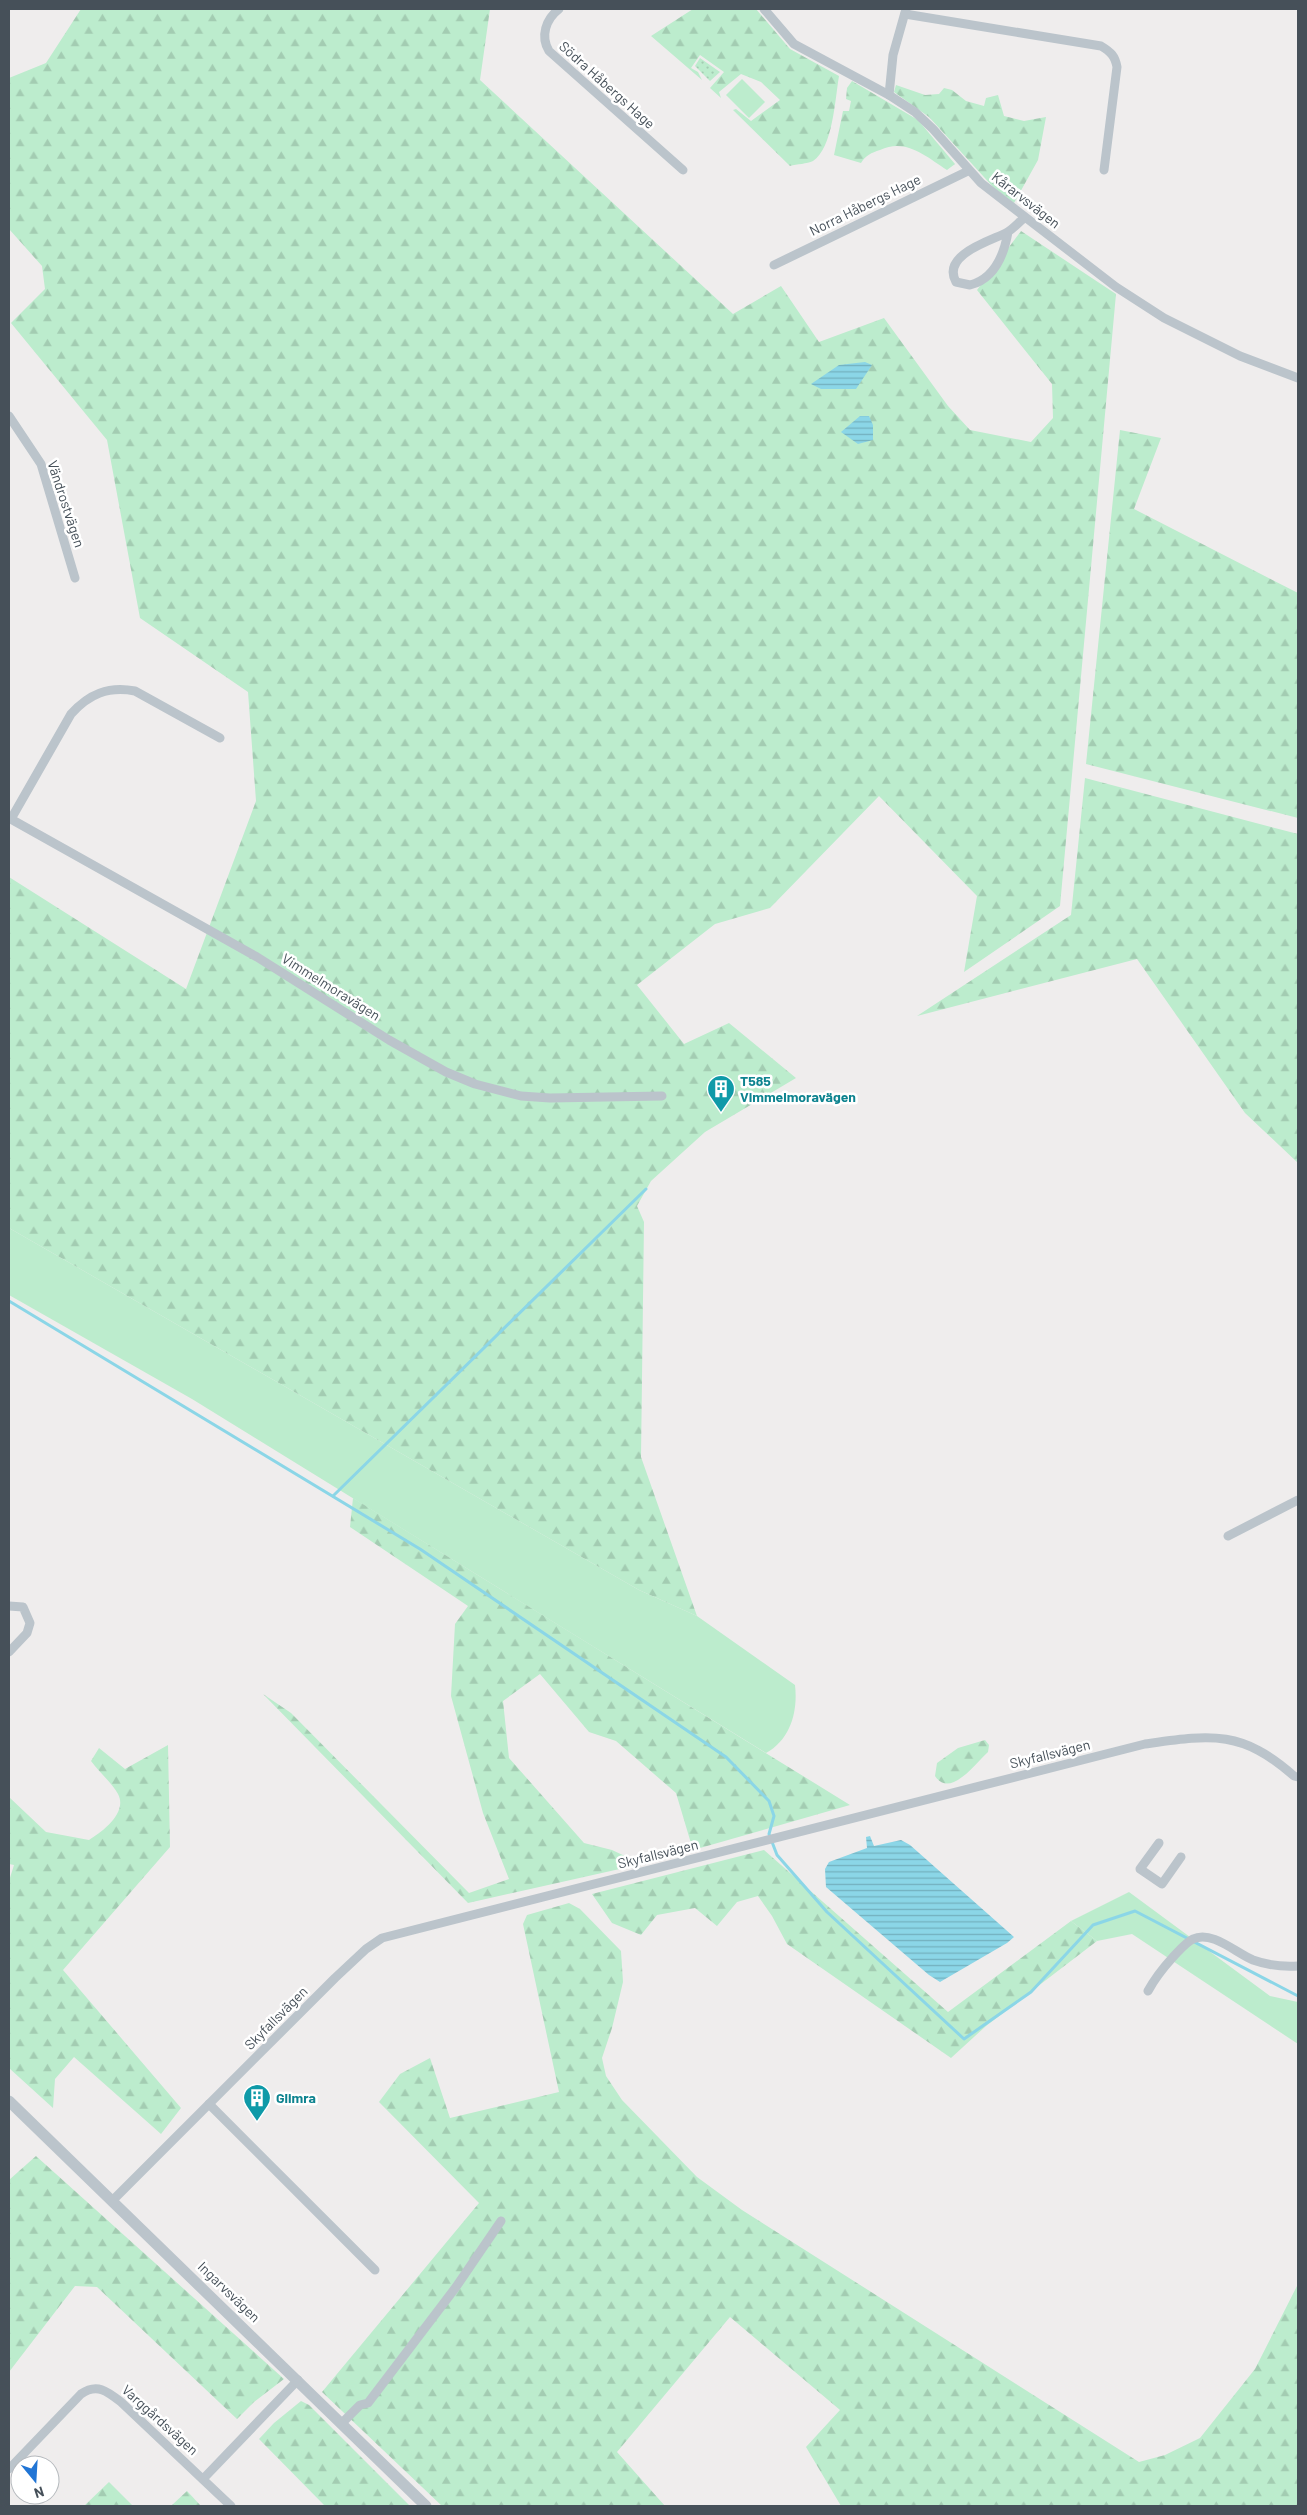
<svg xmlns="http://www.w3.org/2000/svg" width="1307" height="2515" viewBox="0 0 1307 2515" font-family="Barlow,sans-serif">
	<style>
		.green { fill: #bceccd }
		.forest { fill: url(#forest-firs) }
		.park { fill: url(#park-dots) }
		.water { fill: url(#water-rules) }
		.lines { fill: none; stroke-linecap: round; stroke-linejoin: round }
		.stream { stroke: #8bd6e7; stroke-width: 3 }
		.minor { stroke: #bbc4cb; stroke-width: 9 }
		.tertiary { stroke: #bbc4cb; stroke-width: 11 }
		.labels { text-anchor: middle; stroke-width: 5; stroke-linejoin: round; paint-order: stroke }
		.street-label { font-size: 14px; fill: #465059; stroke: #fff }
		.culture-label { font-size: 14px; font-weight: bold; fill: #0d838f; stroke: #fff; text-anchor: start }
	</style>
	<defs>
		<pattern id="forest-firs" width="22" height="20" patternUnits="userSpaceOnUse" patternTransform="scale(1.25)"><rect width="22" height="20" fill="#bceccd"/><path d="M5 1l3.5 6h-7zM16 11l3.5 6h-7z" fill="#a3ccb2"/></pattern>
		<pattern id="park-dots" width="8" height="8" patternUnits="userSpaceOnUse" patternTransform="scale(1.25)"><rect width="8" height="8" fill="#bceccd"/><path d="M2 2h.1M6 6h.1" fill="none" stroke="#a3ccb2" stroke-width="1.8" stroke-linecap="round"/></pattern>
		<pattern id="water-rules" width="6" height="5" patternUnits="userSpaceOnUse" patternTransform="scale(1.25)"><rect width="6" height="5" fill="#8bd6e7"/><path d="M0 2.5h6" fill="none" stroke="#73b0be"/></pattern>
	</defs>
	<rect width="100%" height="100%" fill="#efeded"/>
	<g class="green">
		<path d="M742,79L765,102L749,118L726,95Z"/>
		<path d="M9,1228L639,1590L697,1616L795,1685C798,1711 791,1739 766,1753L192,1399L9,1295Z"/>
		<path d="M1129,1892L1270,1996L1298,2002V2044L1132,1934L1097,1941L1071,1921Z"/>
	</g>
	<g class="forest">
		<path d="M81,9H490L480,80L733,314L781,286L819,342L884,318L948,406L970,430L1031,442L1053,418L1052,384L977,290L1021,231L1116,294L1060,906L964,972L977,896L879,796L770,908L715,924L637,985L684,1044L729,1023L796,1078L705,1132L651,1181L637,1206L644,1222L641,1457L697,1616L639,1590L9,1228V877L186,989L256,801L248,692L140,618L107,440L11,323L45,289L42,266L9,229V78L46,63Z"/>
		<path d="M693,9H756L790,49L839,76C835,99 833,148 813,161C807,164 797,164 790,166L733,110L736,109L751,121L780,100L761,82L741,74L719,92L721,98L710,88L724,72L700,55L691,68L698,72L702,80L651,36Z"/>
		<path d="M852,81L918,120L955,164L947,170C925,156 906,138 880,150C871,153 866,155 861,163L834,155L843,111H849L851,101L846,99L847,88Z"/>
		<path d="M896,85L925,95L939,94L944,88L952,90L966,101L984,106L986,98L998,95L1004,116L1024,121L1046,117L1038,160L1014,203L994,188L929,117L894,92Z"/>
		<path d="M1120,430L1161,438L1134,509L1298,593V818L1086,764Z"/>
		<path d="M1085,778L1298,834V1163L1245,1113L1137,959L917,1016L1071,915Z"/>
		<path d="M353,1498L850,1805L693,1850L676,1793L616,1741L589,1732L540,1674L503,1701L509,1758L584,1843L612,1850L642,1864L468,1903L263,1694L291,1713L469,1893L509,1879L483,1813L451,1696L455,1624L468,1606L350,1527Z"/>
		<path d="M985,1740L989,1745L988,1752C976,1763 950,1799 935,1776L937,1763L958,1748Z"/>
		<path d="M168,1745L170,1847L63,1970L181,2108L161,2134L74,2057L55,2079L53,2108L9,2068V1881L14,1865L9,1864V1797L46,1832L89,1840C102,1832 128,1813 118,1794C112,1783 99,1772 91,1761L99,1748L125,1769Z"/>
		<path d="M764,1850L948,2012L1071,1921L1097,1941L986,2026L951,2058L787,1944L772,1916L758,1896L737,1902L717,1926L695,1908L657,1915L641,1935L612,1923L592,1894Z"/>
		<path d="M569,1903L580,1909L621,1951L623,1982L612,2028L602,2058L606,2076L622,2100L697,2177L742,2210L1139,2462L1165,2455L1200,2438L1255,2369L1298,2284V2506H841L806,2447L840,2410L730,2317L617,2452L665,2506H442L322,2392L479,2203L379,2102L400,2074L430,2058L450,2118L559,2092L523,1924L527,1915Z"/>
		<path d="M36,2156L284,2379L254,2402L237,2419L97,2287L75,2286L9,2372V2180Z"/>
		<path d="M301,2401L309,2405L410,2506H325L259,2439L274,2423Z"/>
		<path d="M109,2482L133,2506H84Z"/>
		<path d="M187,2491L201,2506H171Z"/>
	</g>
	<path class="park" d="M700,58L720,72L710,81L695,66Z"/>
	<g class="water">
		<path d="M865,362L872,365L856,389H821L811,384L839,365Z"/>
		<path d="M860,416H869L873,425V440L858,444L841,432Z"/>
		<path d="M870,1836L874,1846L901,1840L910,1845L1014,1937L1007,1943L940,1982L929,1975L826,1887L825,1869L829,1862L867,1848L866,1837Z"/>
	</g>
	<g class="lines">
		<g class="stream">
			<path d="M9,1301L420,1549L726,1757L769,1801L774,1816L769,1834L777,1855L827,1912L964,2039L1031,1992L1093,1925L1135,1911L1298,1996"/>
			<path d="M333,1496L646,1189"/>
		</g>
		<g class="minor">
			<path d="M559,9C546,19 540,36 549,51L683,170"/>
			<path d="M764,9L794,44L889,95L915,112L933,129L981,183L1116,287L1164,318L1240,356L1298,378"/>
			<path d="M905,14L1101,46C1111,52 1115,56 1117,67L1104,170"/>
			<path d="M889,95L893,55L906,9"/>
			<path d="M1008,232C1004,255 994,279 970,285L956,282C941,255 990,241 1006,233C1012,230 1018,223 1024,218"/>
			<path d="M774,265L968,171"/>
			<path d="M9,416L41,464L75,578"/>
			<path d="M9,818L257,957L389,1040L446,1072L475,1084L521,1096L550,1098L662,1096"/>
			<path d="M11,819L71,714C89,694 108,686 135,691L220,738"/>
			<path d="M1228,1536L1298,1500"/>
			<path d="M9,1606L23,1607L30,1623L27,1633L9,1652"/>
			<path d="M1159,1843L1140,1869L1162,1884L1181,1857"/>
			<path d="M1148,1991C1155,1978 1163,1968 1173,1957C1179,1951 1185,1943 1193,1939C1212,1930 1236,1953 1253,1960C1267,1965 1283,1967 1298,1966"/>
			<path d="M209,2104L375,2270"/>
			<path d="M112,2201L335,1978L366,1949L382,1938L1145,1744C1210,1735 1241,1729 1294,1776L1298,1777"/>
			<path d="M342,2423L360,2405L368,2403L456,2287L501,2221"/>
			<path d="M9,2469L81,2394C97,2383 107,2391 121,2402L231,2506"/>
			<path d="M203,2479L298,2380"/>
		</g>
		<path class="tertiary" d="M9,2101L426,2506"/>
	</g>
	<defs>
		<symbol id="building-pin" viewBox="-11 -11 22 30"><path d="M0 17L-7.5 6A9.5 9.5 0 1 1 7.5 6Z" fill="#0f9aa8" stroke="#fff"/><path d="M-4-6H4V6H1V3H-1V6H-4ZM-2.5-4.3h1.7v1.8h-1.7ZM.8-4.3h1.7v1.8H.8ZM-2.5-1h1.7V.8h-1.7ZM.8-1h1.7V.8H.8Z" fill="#fff"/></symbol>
	</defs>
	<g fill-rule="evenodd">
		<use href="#building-pin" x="705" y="1073" width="32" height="43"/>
		<use href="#building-pin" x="241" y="2082" width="32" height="43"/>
	</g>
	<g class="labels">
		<g class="street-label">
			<text transform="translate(607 85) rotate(42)" y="5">Södra Håbergs Hage</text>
			<text transform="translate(1026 200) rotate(38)" y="5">Kårarvsvägen</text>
			<text transform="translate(865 205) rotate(-26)" y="5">Norra Håbergs Hage</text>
			<text transform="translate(66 504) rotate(72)" y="5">Vändrostvägen</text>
			<text transform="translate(331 987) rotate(32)" y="5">Vimmelmoravägen</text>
			<text transform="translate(1050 1754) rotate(-14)" y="5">Skyfallsvägen</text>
			<text transform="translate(658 1854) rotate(-14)" y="5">Skyfallsvägen</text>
			<text transform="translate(276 2018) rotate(-45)" y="5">Skyfallsvägen</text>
			<text transform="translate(229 2292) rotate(44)" y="5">Ingarvsvägen</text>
			<text transform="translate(160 2420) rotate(42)" y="5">Varggårdsvägen</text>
		</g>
		<g class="culture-label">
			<text x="740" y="1086">T585<tspan x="740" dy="16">Vimmelmoravägen</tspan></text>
			<text x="276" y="2103">Glimra</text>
		</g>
	</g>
	<rect width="1307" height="2515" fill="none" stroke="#465059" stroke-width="20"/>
	<g transform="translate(35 2480) rotate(162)"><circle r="24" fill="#ffffff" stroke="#b5b9bd"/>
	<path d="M0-4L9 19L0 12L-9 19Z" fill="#2175d5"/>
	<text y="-8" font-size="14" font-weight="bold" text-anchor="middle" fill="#465059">N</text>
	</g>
</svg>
